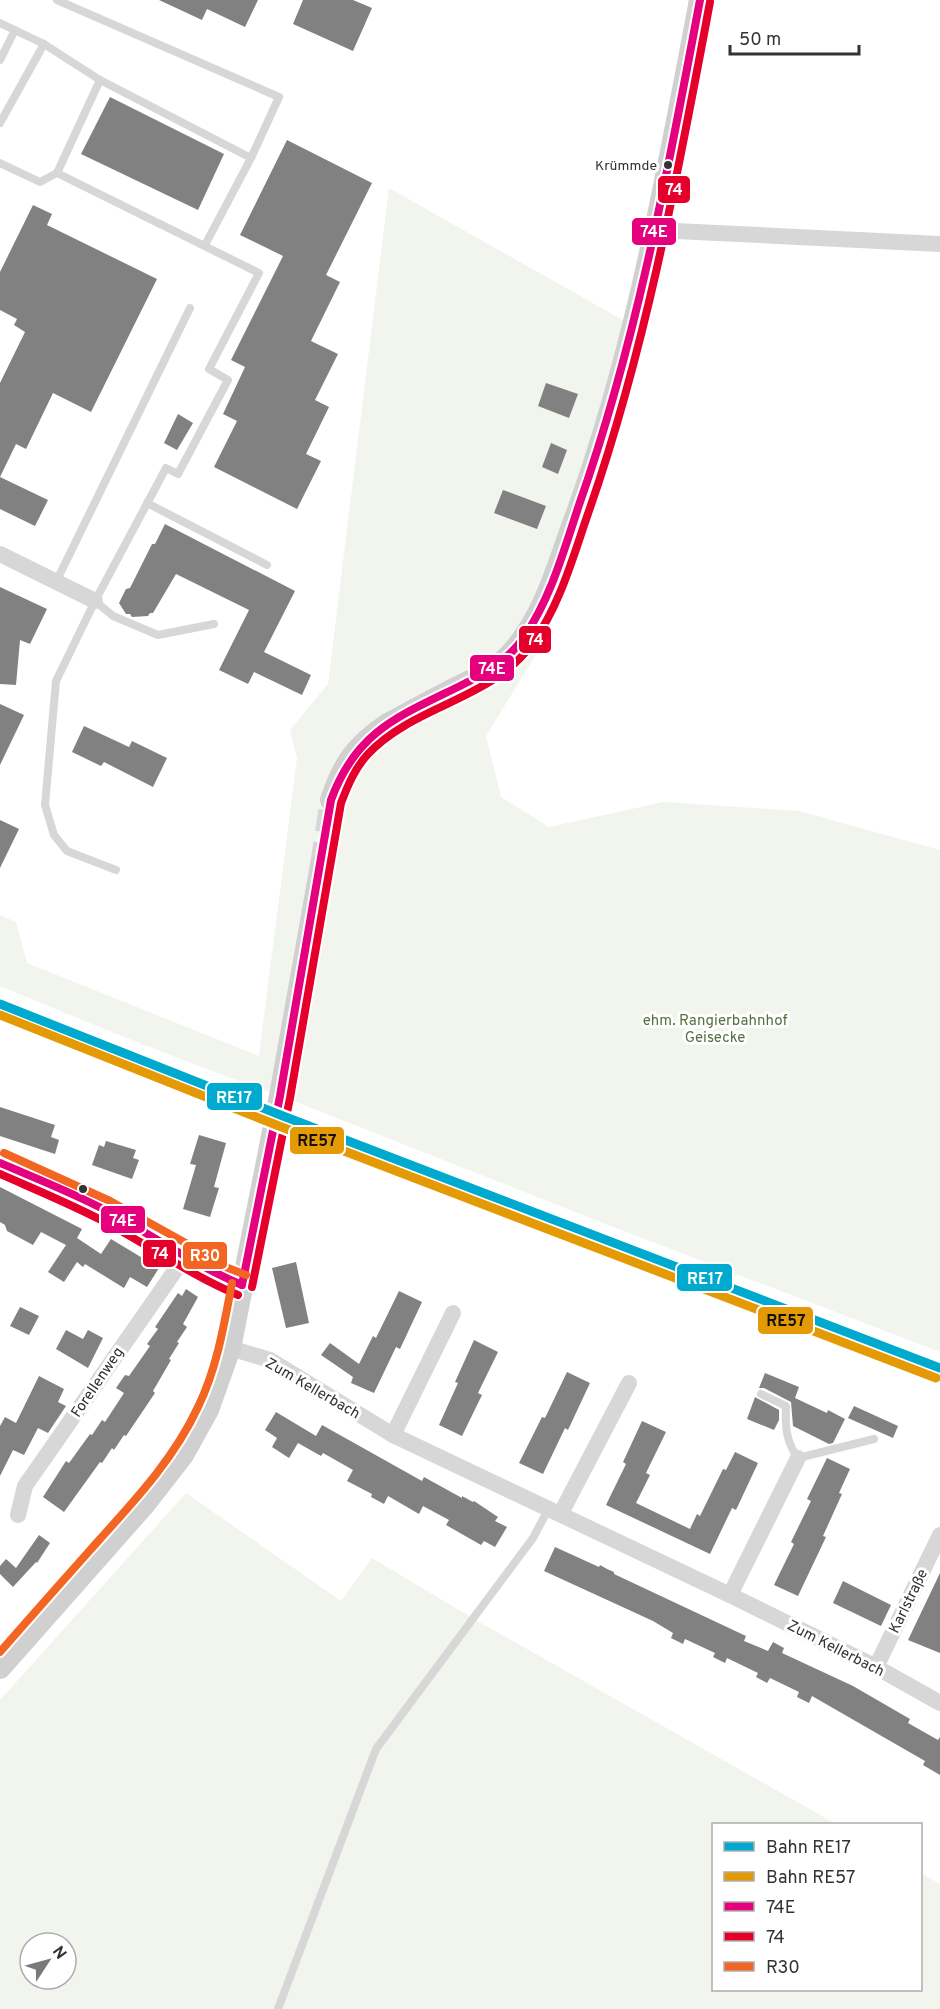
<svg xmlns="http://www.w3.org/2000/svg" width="940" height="2009" viewBox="0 0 940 2009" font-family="Overpass,sans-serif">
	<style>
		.green { fill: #f1f5ed; fill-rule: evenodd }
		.building { fill: #818181 }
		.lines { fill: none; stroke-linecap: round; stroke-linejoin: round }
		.secondary-tunnel { stroke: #d6d6d6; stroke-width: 22; stroke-dasharray: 22 11; stroke-linecap: butt }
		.service { stroke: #d7d7d7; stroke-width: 8 }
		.minor { stroke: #d7d7d7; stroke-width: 16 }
		.secondary { stroke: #d0d0d0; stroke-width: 22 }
		.bus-1-casing { stroke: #fff; stroke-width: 12 }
		.bus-2-casing { stroke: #fff; stroke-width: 12 }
		.bus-3-casing { stroke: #fff; stroke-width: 12 }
		.bus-1 { stroke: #e5007d; stroke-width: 8 }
		.bus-2 { stroke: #e4002b; stroke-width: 8 }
		.bus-3 { stroke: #f26522; stroke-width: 8 }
		.rail-1-casing { stroke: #fff; stroke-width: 14 }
		.rail-2-casing { stroke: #fff; stroke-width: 14 }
		.rail-1 { stroke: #00a9ce; stroke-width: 9 }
		.rail-2 { stroke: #e39a05; stroke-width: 9 }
		.bus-dot { fill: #333; stroke: #fff; stroke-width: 2 }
		.labels { text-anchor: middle; stroke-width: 6; stroke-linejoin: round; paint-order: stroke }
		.bus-label { font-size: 14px; fill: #333; stroke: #fff; text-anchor: end }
		.park-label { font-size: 15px; fill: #56703f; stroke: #fff }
		.street-label { font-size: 15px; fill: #333; stroke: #fff }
		.line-badge { stroke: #fff; stroke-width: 2 }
		.badge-label { font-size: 16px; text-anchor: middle; font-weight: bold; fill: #fff }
		.pale-badge-label { font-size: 16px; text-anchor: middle; font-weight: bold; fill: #111 }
	</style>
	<rect width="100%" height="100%" fill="#fff"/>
	<g class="green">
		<path d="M389,188L644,332L624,413L538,651L486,736L501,797L549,827L664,802L799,811L940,850V1352L603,1223L286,1098C190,1064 95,1026 0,986V915L16,922L27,963L259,1056L297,758L290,730L328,684Z"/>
		<path d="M186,1493L341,1601L372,1558L474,1619L836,1824H714V1990H920L921,1873L940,1884V2009H0V1700ZM30,1943H66V1979H30Z"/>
	</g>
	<g class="building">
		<path d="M159,0H258L245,27L207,9L202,20Z"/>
		<path d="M303,0H353L372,8L353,51L293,24Z"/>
		<path d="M110,97L224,154L198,210L81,154Z"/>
		<path d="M287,140L372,183L326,275L340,282L311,341L338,354L315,400L329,407L306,454L321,461L297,509L214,467L237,421L223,414L245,367L231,360L283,256L240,235Z"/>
		<path d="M33,205L52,214L47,225L157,279L91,412L53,393L26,449L16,444L0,477L48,500L35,526L0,509V383L25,332L14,325L17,319L0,310V272Z"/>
		<path d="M546,383L578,394L569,418L538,406Z"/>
		<path d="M178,414L193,423L177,450L164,443Z"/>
		<path d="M551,443L567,450L558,474L542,467Z"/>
		<path d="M503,490L546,506L537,529L494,513Z"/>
		<path d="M165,524L295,591L264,652L311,675L302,695L254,672L248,684L219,670L249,610L176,574L153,613H150L148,616L132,617L130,614H126L119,603L126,589L130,588L152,544H155Z"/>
		<path d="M0,587L47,609L30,644L20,640L16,685L0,684Z"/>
		<path d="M0,704L24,715L0,765Z"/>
		<path d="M84,726L129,747L132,741L167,758L153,787L104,762L101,766L72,752Z"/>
		<path d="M0,820L19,829L0,868Z"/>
		<path d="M0,1107L55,1125L51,1137L59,1140L55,1154L0,1136Z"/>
		<path d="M199,1135L226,1143L214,1187L219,1188L210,1217L183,1209L196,1165L190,1164Z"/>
		<path d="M106,1141L136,1150L133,1158L139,1160L132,1179L92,1165L99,1145L104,1147Z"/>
		<path d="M0,1187L82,1229L77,1238L101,1254L111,1239L159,1268L147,1287L130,1277L124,1288L85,1264L83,1267L77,1262L64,1282L48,1272L66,1245L41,1232L33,1245L7,1231L5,1225L0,1222Z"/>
		<path d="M296,1262L309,1323L286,1328L272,1268Z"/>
		<path d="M186,1289L198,1297L183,1324L187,1327L177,1342L179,1343L169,1359L171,1360L153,1391L155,1393L126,1436L124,1435L114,1450L112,1448L102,1463L100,1462L64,1512L43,1497L66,1461L69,1463L90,1434L92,1435L102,1420L105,1422L124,1393L116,1388L125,1375L129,1376L150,1346L147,1344L158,1329L155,1327L178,1293L182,1296Z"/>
		<path d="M399,1291L422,1302L400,1349L396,1347L374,1393L351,1383L353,1377L321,1355L330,1343L359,1364L373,1336L376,1338Z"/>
		<path d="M20,1307L39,1316L29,1335L10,1326Z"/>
		<path d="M66,1330L83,1339L88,1330L103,1338L88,1368L56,1349Z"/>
		<path d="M474,1340L498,1352L478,1393L482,1395L462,1436L439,1425L458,1383L455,1382Z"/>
		<path d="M567,1372L590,1383L568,1430L565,1428L543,1474L519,1463L542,1417L545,1418Z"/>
		<path d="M765,1373L799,1387L795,1398L827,1413L828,1410L845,1419L833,1443L829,1444L793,1426L791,1402L764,1388H759Z"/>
		<path d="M39,1376L64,1389L58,1402L66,1406L48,1433L38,1428L24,1455L13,1450L0,1476V1426L5,1417L16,1423Z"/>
		<path d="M755,1397L779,1410V1420L774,1430L747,1419Z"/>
		<path d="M854,1406L898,1426L893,1438L848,1418Z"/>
		<path d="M276,1412L316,1436L322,1425L422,1481L424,1477L462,1498V1496L473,1502L474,1501L498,1517L495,1521L507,1527L495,1547L484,1541L481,1545L446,1525L449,1520L423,1506L419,1514L388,1496L384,1504L371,1497L372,1494L347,1481L353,1470L323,1453L321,1456L298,1443L289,1458L272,1447L277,1438L265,1430Z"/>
		<path d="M642,1421L666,1432L646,1473L650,1475L636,1503L690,1529L697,1514L700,1516L723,1469L726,1470L735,1452L758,1463L736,1510L732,1508L710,1554L606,1505L626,1464L623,1462Z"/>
		<path d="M827,1458L850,1469L839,1493L842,1494L823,1536L826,1537L798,1596L774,1585L794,1544L791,1542L811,1501L807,1499Z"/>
		<path d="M39,1535L50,1543L37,1563L36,1562L13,1587L0,1574V1566L6,1559L16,1568Z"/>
		<path d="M555,1547L599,1567L600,1565L607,1569L614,1572V1574L746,1636L744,1641L768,1651L773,1642L784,1648L782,1653L853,1686L910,1719L908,1723L938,1740L940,1737V1775L923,1765L925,1761L812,1696L809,1703L797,1697L799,1692L770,1678L767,1683L756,1677L758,1673L727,1658L725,1663L713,1657L715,1653L685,1639L683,1644L671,1638L673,1633L653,1621L544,1571Z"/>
		<path d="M940,1573V1653L908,1640Z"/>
		<path d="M843,1581L891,1605L881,1626L833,1603Z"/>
	</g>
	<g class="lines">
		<path class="secondary-tunnel" d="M321,865L331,800"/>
		<g class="service">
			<path d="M57,0L279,97L251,158L205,245"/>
			<path d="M0,23L44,44L100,80"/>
			<path d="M0,60L15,30"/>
			<path d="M0,123L44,44"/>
			<path d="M0,163L40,182L57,173L259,273L209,369L228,380L178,474L166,468L95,601L56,681L45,805L54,835L67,851L116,870"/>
			<path d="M57,173L100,80L251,158"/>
			<path d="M147,503L267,565"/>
			<path d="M56,582L190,308"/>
			<path d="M95,601L113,616L158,635L214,624"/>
			<path d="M761,1394L786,1406C785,1426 786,1442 798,1458L874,1439"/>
			<path d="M278,2009L376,1749L533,1538L549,1508"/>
		</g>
		<g class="minor">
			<path d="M655,230L940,244"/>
			<path d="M0,554L95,601"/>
			<path d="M0,1163L55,1186L105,1210L186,1255L213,1273L242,1285"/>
			<path d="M230,1348L270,1360L393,1435L730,1595L876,1667L940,1703"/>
			<path d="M393,1435L453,1313"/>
			<path d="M561,1513L629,1383"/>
			<path d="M18,1515L25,1486L186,1255"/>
			<path d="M730,1595L798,1458"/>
			<path d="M876,1667L940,1535"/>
		</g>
		<g class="secondary">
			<path d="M331,800C343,764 356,745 388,724C408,713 428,702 448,692C470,680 496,671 513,651C543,617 556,571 571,529C635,358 666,179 700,0"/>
			<path d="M0,1668L144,1505L183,1455L208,1410L230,1348L280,1096L321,865"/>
		</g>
		<defs>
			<g id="bus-1">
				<path d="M0,1163C35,1178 71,1192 105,1210C151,1234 194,1265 242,1285"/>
				<path d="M242,1285L280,1096L331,800C356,732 397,717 458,687C484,674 507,662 524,637C551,598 564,550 579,505C637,341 668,170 700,0"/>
			</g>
			<g id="bus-2">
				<path d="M0,1174C34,1189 68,1203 101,1220C147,1244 190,1275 238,1295"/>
				<path d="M252,1287L290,1098L341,803C348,785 355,768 368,754C414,705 492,700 532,644C561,604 574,553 590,508C647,343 678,172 710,2"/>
			</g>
			<g id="bus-3">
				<path d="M4,1153L110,1201L191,1246L218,1264L246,1275"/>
				<path d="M0,1652C33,1614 67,1576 100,1539C137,1498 175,1457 198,1407C217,1368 224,1325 232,1283"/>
			</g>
		</defs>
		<use href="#bus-1" class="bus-1-casing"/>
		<use href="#bus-2" class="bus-2-casing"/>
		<use href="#bus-3" class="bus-3-casing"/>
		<use href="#bus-1" class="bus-1"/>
		<use href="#bus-2" class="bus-2"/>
		<use href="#bus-3" class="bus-3"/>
		<defs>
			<path id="rail-1" d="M0,1004L283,1116L940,1368"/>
			<path id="rail-2" d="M0,1015L279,1126L936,1378"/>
		</defs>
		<use href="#rail-1" class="rail-1-casing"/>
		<use href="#rail-2" class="rail-2-casing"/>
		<use href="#rail-1" class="rail-1"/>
		<use href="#rail-2" class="rail-2"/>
	</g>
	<g class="bus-dot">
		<circle cx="668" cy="165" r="5"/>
		<circle cx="83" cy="1189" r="5"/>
	</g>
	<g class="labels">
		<g class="bus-label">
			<text x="657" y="170">Krümmde</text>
		</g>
		<g class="park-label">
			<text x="715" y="1025">ehm. Rangierbahnhof<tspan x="715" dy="17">Geisecke</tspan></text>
		</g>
		<g class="street-label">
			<text transform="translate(97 1382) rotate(-56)" y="5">Forellenweg</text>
			<text transform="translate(313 1388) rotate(30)" y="5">Zum Kellerbach</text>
			<text transform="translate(908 1601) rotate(-64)" y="5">Karlstraße</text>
			<text transform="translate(836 1648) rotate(27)" y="5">Zum Kellerbach</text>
		</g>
	</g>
	<g class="line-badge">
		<rect x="657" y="175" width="34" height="29" rx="6" fill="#e4002b"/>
		<rect x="631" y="217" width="46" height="29" rx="6" fill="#e5007d"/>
		<rect x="518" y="625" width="34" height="29" rx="6" fill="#e4002b"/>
		<rect x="469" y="654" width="46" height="28" rx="6" fill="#e5007d"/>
		<rect x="206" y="1082" width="57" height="29" rx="6" fill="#00a9ce"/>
		<rect x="289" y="1126" width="56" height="29" rx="6" fill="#e39a05"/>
		<rect x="100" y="1205" width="46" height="29" rx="6" fill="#e5007d"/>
		<rect x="142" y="1239" width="35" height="29" rx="6" fill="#e4002b"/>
		<rect x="182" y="1241" width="46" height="29" rx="6" fill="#f26522"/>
		<rect x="676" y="1263" width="57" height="29" rx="6" fill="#00a9ce"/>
		<rect x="757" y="1306" width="57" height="29" rx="6" fill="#e39a05"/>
	</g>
	<g class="badge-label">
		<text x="674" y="195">74</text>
		<text x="654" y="237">74E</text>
		<text x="535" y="645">74</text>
		<text x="492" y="674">74E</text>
		<text x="234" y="1103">RE17</text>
		<text x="123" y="1226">74E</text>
		<text x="160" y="1259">74</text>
		<text x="205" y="1261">R30</text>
		<text x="705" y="1284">RE17</text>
	</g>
	<g class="pale-badge-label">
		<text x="317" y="1146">RE57</text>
		<text x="786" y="1326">RE57</text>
	</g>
	<rect x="712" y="1823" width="210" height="168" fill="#ffffff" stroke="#adadad" stroke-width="1.5"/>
	<rect x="724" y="1842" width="30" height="9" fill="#00a9ce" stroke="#adadad" stroke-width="1.5"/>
	<text x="766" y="1853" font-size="18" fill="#333333">Bahn RE17</text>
	<rect x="724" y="1872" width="30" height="9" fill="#e39a05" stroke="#adadad" stroke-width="1.5"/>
	<text x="766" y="1883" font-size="18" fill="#333333">Bahn RE57</text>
	<rect x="724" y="1902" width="30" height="9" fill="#e5007d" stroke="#adadad" stroke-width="1.5"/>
	<text x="766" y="1913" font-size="18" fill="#333333">74E</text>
	<rect x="724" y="1932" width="30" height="9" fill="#e4002b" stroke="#adadad" stroke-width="1.5"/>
	<text x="766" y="1943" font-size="18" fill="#333333">74</text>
	<rect x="724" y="1962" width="30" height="9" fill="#f26522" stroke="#adadad" stroke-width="1.5"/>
	<text x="766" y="1973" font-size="18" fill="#333333">R30</text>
	<g transform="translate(48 1961) rotate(54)"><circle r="28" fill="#ffffff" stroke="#adadad" stroke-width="1.5"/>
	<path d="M0-4.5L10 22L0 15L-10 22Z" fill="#7a7a7a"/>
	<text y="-9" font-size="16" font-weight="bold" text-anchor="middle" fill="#333333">N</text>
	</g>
	<path d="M730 45v9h129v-9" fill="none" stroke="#333333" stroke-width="3"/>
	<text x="739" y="45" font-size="18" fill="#333333" stroke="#ffffff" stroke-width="4.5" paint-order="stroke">50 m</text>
</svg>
